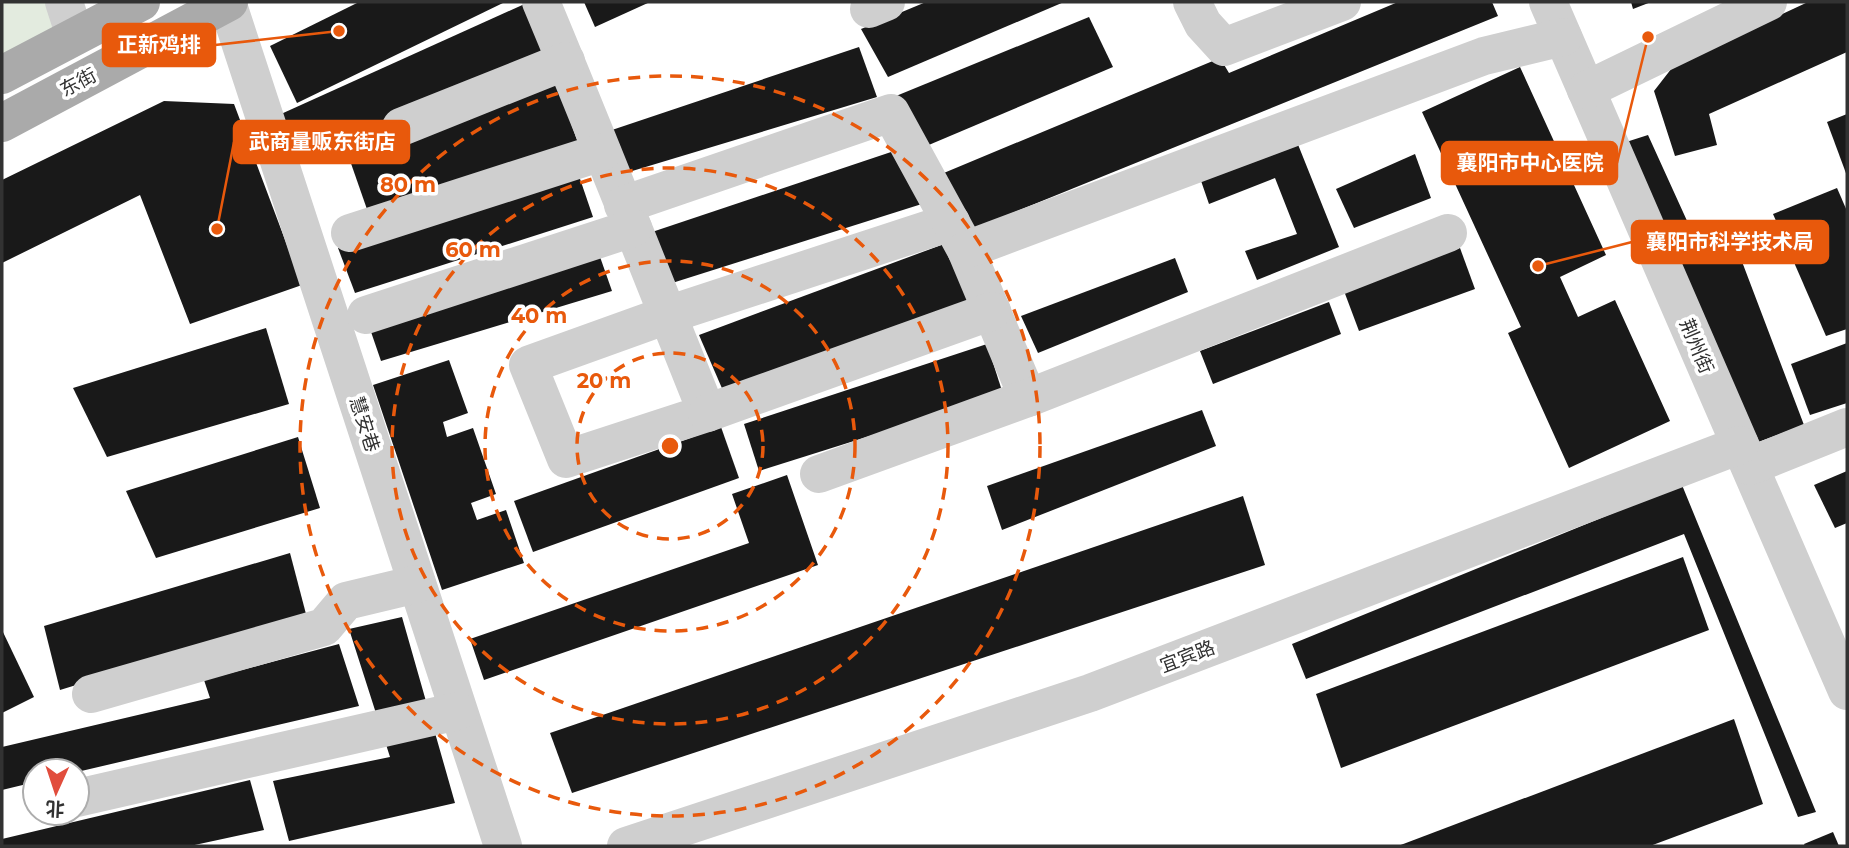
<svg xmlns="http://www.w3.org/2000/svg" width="1849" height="848" viewBox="0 0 1849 848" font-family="Montserrat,'Noto Sans SC',sans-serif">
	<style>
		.green { fill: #e3ebdf }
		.building { fill: #191919 }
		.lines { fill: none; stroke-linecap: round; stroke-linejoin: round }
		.minor { stroke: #cfcfcf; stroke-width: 38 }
		.major { stroke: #aaa; stroke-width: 38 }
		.ring { fill: none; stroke: #e8590c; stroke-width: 3.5; stroke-dasharray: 12 9 }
		.labels { text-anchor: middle; stroke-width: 7; stroke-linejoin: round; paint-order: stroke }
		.street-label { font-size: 19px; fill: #323232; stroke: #fff }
		.centre { fill: #e8590c; stroke: #fff; stroke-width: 3.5 }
		.ring-label { font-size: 21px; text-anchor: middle; font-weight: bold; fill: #e8590c; stroke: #fff; stroke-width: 7; stroke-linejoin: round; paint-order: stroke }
		.leader { fill: none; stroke: #e8590c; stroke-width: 2.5 }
		.callout-dot { fill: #e8590c; stroke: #fff; stroke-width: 2.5 }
		.callout { fill: #e8590c; stroke: #e8590c; stroke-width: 2.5 }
		.callout-label { font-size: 21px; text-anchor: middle; font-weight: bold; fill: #fff }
	</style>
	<rect width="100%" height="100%" fill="#fff"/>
	<path class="green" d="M2,2H64L75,36L2,75Z"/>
	<g class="building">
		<path d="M359,2H505L297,103L270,46Z"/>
		<path d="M529,2L552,48L302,161L281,114Z"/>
		<path d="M584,2H650L595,27Z"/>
		<path d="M926,2H1064L888,77L861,29Z"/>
		<path d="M1398,2H1492L1498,16L963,233L939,175L1220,58L1229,73Z"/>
		<path d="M1631,2H1651L1633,9Z"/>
		<path d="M1808,2H1847V52L1709,114L1717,145L1675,156L1654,91L1675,64Z"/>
		<path d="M1089,17L1113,67L924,147L896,96Z"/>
		<path d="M859,47L877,97L619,175L603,133Z"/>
		<path d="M1520,67L1606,255L1560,277L1578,317L1615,300L1670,421L1569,468L1508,333L1521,327L1422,112Z"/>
		<path d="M556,80L578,143L369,215L347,152Z"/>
		<path d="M164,101L234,104L302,285L190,324L140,195L2,263V180Z"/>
		<path d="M1847,114V176L1827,122Z"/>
		<path d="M1648,135L1698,245L1730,230L1804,425L1753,444L1623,143Z"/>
		<path d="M1297,142L1339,247L1257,280L1245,251L1297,234L1275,178L1209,204L1199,175Z"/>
		<path d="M903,148L925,203L669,284L652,232Z"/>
		<path d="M1415,154L1431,198L1354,228L1336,189Z"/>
		<path d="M577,170L593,217L355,293L338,248Z"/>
		<path d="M1837,188L1847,211V329L1826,336L1773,214Z"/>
		<path d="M944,244L968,301L724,393L699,335Z"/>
		<path d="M1460,248L1475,289L1359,331L1344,291Z"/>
		<path d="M599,254L612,291L381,361L369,326Z"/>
		<path d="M1175,258L1188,292L1038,353L1021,316Z"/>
		<path d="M1329,302L1341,334L1213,384L1200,351Z"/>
		<path d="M266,328L289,404L107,457L73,388Z"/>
		<path d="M1847,343V403L1810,415L1791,364Z"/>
		<path d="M987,344L1003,394L759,471L744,424Z"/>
		<path d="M449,360L468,413L443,422L447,437L473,428L496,494L471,503L477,520L506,510L524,563L442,590L373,385Z"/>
		<path d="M1202,410L1216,446L1002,530L987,486Z"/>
		<path d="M721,427L739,478L533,552L514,501Z"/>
		<path d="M298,437L320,508L156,558L126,491Z"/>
		<path d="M1847,471V523L1835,528L1814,485Z"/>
		<path d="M787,475L818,565L484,680L470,639L749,543L732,494Z"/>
		<path d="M1682,485L1816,812L1798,817L1684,534L1306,679L1292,644Z"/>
		<path d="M1243,496L1265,565L572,793L550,733Z"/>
		<path d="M290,553L306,614L60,690L44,626Z"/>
		<path d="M1683,557L1709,630L1341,768L1316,694Z"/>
		<path d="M402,617L455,803L289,841L273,781L390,757L349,629Z"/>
		<path d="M2,630L34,697L2,713Z"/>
		<path d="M339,644L359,706L77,772L35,771V782L2,790V747L210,698L204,680Z"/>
		<path d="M1734,719L1763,804L1650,846H1398Z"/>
		<path d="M250,780L264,830L190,846H2V839Z"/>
		<path d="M1833,832L1839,846H1805L1804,844Z"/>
	</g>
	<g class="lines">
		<g class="minor">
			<path d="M64,2L75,36"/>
			<path d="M227,2L503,846"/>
			<path d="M541,2C598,138 652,276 707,413L566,459L528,365L667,315L951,222"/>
			<path d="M1192,2L1203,24L1224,47L1342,2"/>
			<path d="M1548,2L1847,691"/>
			<path d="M869,9L886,2"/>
			<path d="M1586,90L1768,2"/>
			<path d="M401,127L566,61"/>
			<path d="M623,205L891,113L966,250L1028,398"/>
			<path d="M350,233L602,152"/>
			<path d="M966,250L1484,56L1563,37"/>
			<path d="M366,315L633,228"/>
			<path d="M707,413L992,311"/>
			<path d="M1750,466L1847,427"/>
			<path d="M819,474L1028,398L1448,233"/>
			<path d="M91,694L324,627L346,601L417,584"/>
			<path d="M77,798L458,711"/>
			<path d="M626,846L1090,693L1740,445"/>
		</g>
		<g class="major">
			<path d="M2,75L141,2"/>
			<path d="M2,123L229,2"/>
		</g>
	</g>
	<g class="ring">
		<circle cx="670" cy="446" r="93"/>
		<circle cx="670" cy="446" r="185"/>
		<circle cx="670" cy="446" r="278"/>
		<circle cx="670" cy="446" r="370"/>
	</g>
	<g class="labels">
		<g class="street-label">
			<text transform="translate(78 82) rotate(-28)" y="7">东街</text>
			<text transform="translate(1697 346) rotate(67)" y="7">荆州街</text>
			<text transform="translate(365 424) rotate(72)" y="7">慧安巷</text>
			<text transform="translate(1187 656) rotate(-21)" y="7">宜宾路</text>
		</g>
	</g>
	<circle cx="670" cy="446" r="10" class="centre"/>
	<g class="ring-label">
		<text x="408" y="192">80 m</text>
		<text x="473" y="257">60 m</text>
		<text x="539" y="323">40 m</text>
		<text x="604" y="388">20 m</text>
	</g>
	<path class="leader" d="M339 31L215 45M217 229L234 142M1648 37L1617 163M1538 266L1632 242"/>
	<g class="callout-dot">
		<circle cx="339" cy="31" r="7"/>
		<circle cx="217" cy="229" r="7"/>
		<circle cx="1648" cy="37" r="7"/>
		<circle cx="1538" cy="266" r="7"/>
	</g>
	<g class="callout">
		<rect x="103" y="24" width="112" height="42" rx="7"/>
		<rect x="234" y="121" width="175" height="42" rx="7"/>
		<rect x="1442" y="142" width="175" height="42" rx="7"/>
		<rect x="1632" y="221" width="196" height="42" rx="7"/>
	</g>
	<g class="callout-label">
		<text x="159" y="52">正新鸡排</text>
		<text x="322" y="149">武商量贩东街店</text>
		<text x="1530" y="170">襄阳市中心医院</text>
		<text x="1730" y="249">襄阳市科学技术局</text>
	</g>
	<rect width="1849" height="848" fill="none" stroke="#323232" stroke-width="7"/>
	<g transform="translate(56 792) rotate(183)"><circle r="33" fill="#ffffff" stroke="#adadad" stroke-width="2"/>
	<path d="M0-5L12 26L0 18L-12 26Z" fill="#e14d3d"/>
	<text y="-10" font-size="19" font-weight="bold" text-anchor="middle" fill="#323232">北</text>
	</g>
</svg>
